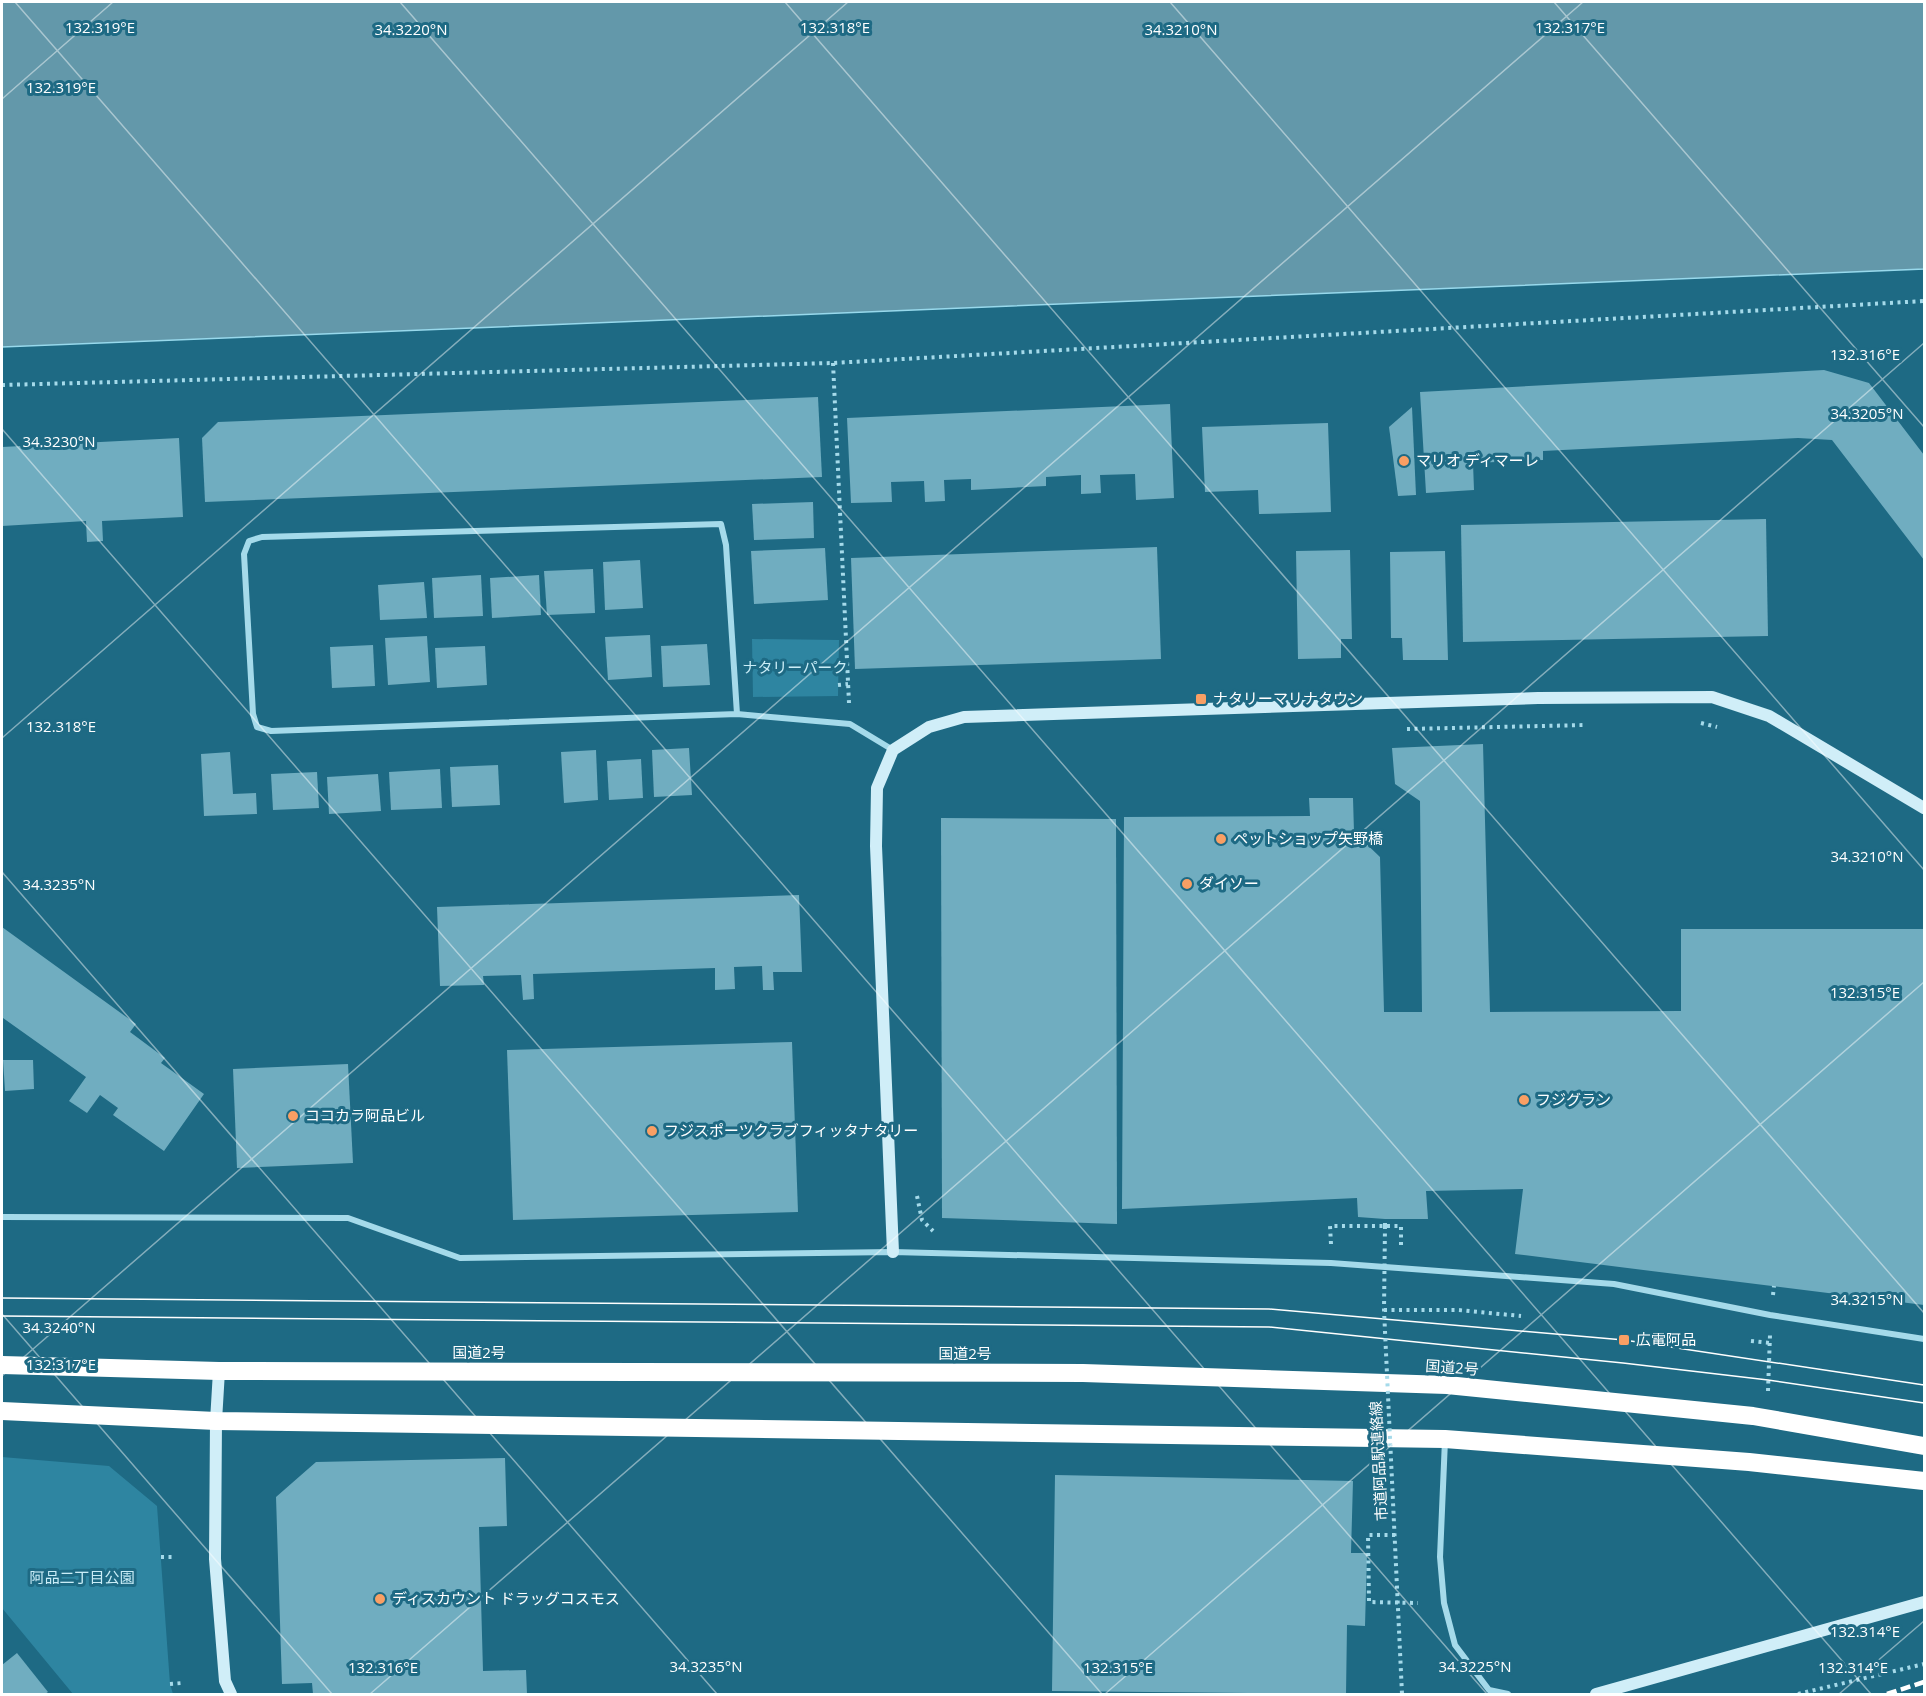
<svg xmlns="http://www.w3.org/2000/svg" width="1926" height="1696" viewBox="0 0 1926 1696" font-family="'Open Sans','Noto Sans JP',sans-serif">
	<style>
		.green { fill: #2e85a1 }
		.water { fill: #6398aa; stroke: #98d9ec; stroke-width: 1.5 }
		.building { fill: #70adc0 }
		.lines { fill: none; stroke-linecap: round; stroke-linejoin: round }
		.path { stroke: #a5daea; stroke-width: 4; stroke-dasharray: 3 4.5; stroke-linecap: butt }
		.street { stroke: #a5daea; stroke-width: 6 }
		.secondary { stroke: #d0eef8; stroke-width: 12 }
		.highway { stroke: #fff; stroke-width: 18 }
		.tram { stroke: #fff; stroke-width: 1.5 }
		.rail { stroke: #fff; stroke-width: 4.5; stroke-dasharray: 10 4.5; stroke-linecap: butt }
		.path-bridge { stroke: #a5daea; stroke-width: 4; stroke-dasharray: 3 4.5; stroke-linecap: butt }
		.ticks { fill: none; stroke: #fff; stroke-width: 1.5; stroke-opacity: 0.45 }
		.poi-dot { fill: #f99f64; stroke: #1e6a84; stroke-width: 2 }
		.labels { text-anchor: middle; stroke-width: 6; stroke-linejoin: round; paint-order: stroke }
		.poi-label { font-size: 15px; fill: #fff; stroke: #1e6a84; text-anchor: start }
		.park-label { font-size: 15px; fill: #caedf7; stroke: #1e6a84 }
		.street-label { font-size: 15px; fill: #fff; stroke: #1e6a84 }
		.ticks-label { font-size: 15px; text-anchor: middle; fill: #fff; stroke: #1e6a84; stroke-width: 6; stroke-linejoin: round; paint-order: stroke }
	</style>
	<rect width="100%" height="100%" fill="#1e6a84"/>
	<g class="green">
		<path d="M752,639L839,640L838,696L753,697Z"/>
		<path d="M2,1457L109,1466L157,1506L170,1684L173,1694H73L2,1608Z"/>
	</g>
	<path class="water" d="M2,2H1924V269L2,347Z"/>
	<g class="building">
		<path d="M1824,370L1869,383L1924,455V560L1832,440L1798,438L1543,451V460L1473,463L1474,490L1426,493L1420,392Z"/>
		<path d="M818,397L822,477L205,502L202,438L218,422Z"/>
		<path d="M1170,404L1174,498L1136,500L1135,474L1100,475L1101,493L1081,494V475L1046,477V486L971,490V479L944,480L945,501L925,502L924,481L891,482L892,502L851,503L847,418Z"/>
		<path d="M1412,407L1416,495L1398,496L1389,427Z"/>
		<path d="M1328,423L1331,512L1259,514L1258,490L1205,492L1202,427Z"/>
		<path d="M179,438L183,517L102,521L103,541L87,542L86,521L2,526V447Z"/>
		<path d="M813,502L814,538L754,540L752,504Z"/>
		<path d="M1766,519L1768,636L1463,642L1461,525Z"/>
		<path d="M1157,547L1161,659L855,669L851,558Z"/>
		<path d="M825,548L828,600L754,604L751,551Z"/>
		<path d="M1350,550L1352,639H1341V658L1298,659L1296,551Z"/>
		<path d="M1445,551L1448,660H1403L1402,638H1391L1390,552Z"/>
		<path d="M640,560L643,608L605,610L603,562Z"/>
		<path d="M593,569L595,613L547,615L544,571Z"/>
		<path d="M481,575L483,616L434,618L432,578Z"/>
		<path d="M539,575L541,615L492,618L490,578Z"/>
		<path d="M424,582L427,618L380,620L378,585Z"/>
		<path d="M650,635L652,677L608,680L605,637Z"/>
		<path d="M427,636L430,682L388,685L385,638Z"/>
		<path d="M707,644L710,685L663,687L661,646Z"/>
		<path d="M373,645L375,686L332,688L330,647Z"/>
		<path d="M485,646L487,685L437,688L435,648Z"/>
		<path d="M1483,744L1490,1012L1681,1011V929H1924V1305L1515,1254L1523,1189L1426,1191L1428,1219H1385L1358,1217L1357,1198L1122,1209L1124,817L1310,816L1309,798H1353L1354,832L1380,857L1384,1012H1422L1420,801L1395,784L1392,748Z"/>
		<path d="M689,748L692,795L654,797L652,750Z"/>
		<path d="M596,750L598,800L564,803L561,752Z"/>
		<path d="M230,752L233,794L256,793L257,814L204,816L201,754Z"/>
		<path d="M641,759L643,798L609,800L607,761Z"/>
		<path d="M498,765L500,805L452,807L450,767Z"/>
		<path d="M440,769L442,808L391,810L389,772Z"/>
		<path d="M317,772L319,808L273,810L271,774Z"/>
		<path d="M378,774L381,811L329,814L327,777Z"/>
		<path d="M941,818L1116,819L1117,1224L942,1218Z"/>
		<path d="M799,895L802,972H773L774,990H763L762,966L734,967L735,989L715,990V968L533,974L534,999L523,1000L521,975L483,976L484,985L440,986L437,907Z"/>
		<path d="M2,927L136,1024L130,1032L165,1058L161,1063L204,1094L164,1151L113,1115L118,1108L100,1095L87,1113L69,1101L86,1077L3,1018L2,1021Z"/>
		<path d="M792,1042L798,1212L513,1220L507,1050Z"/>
		<path d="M3,1060H33L34,1089L5,1091Z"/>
		<path d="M348,1064L353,1163L237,1168L233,1069Z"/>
		<path d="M505,1458L507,1526L479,1527L483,1671L526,1670L527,1694H313L312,1683L282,1684L276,1497L316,1462Z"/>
		<path d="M1055,1475L1353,1481L1351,1553H1367L1365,1626L1347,1625L1346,1694L1052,1691Z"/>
		<path d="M17,1653L48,1692L45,1694H2V1665Z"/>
	</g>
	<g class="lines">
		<g class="path">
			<path d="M833,363L849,703"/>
			<path d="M2,385L833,363L1924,301"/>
			<path d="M838,685L848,684"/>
			<path d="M1701,723L1717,727"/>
			<path d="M1407,729L1585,725"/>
			<path d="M917,1196L922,1220L933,1231"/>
			<path d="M1385,1226V1219"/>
			<path d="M1331,1244L1330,1226H1401V1247"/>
			<path d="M1773,1295L1774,1286"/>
			<path d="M1384,1310H1458L1521,1316"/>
			<path d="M1751,1341L1770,1343"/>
			<path d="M1768,1391L1770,1335"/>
			<path d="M1395,1535H1368L1369,1602L1418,1603"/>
			<path d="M161,1557H174"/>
			<path d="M170,1684L182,1683"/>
			<path d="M1798,1694L1924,1664"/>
		</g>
		<g class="street">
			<path d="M737,714L726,545L721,524L262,537L249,541L244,554L253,714L257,727L271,731L737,714L850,724L893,750"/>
			<path d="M2,1217L348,1218L460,1258L893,1252L1331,1263L1614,1284L1770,1315L1924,1339"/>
			<path d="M1445,1440L1440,1557L1444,1603L1455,1645L1489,1690L1508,1694"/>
		</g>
		<g class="secondary">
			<path d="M893,1252L876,846L877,788L893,750L929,727L964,717L1538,698L1712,697L1769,716L1924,808"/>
			<path d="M219,1371L216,1421L215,1559L225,1681L231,1694"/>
			<path d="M1596,1694L1924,1602"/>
		</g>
		<g class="highway">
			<path d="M2,1365L219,1371L1083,1373L1447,1385L1753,1416L1924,1446"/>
			<path d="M2,1411L216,1421L1445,1439L1749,1462L1924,1481"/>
		</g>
		<g class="tram">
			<path d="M2,1298L1269,1309L1624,1340L1924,1385"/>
			<path d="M2,1316L1269,1327L1623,1363L1768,1380L1924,1403"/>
		</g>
		<path class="rail" d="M1887,1694L1924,1682"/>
		<path class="path-bridge" d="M1385,1226L1384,1310L1402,1694"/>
	</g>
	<path class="ticks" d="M15,2L1487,1694M400,2L1871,1694M785,2L1924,1313M1170,2L1924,870M1554,2L1924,427M2,99L113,2M2,429L1102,1694M2,738L848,2M2,872L717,1694M2,1314L332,1694M2,1376L1583,2M370,1694L1924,343M1105,1694L1924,982M1839,1694L1924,1621"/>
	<g class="poi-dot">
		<circle cx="1404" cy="461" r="6"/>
		<rect x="1195" y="693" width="12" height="12" rx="3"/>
		<circle cx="1221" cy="839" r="6"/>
		<circle cx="1187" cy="884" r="6"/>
		<circle cx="1524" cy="1100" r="6"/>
		<circle cx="293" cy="1116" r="6"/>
		<circle cx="652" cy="1131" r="6"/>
		<rect x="1618" y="1334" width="12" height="12" rx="3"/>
		<circle cx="380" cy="1599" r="6"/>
	</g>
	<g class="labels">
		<g class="poi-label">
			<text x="1416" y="466">マリオ ディマーレ</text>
			<text x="1213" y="704">ナタリーマリナタウン</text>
			<text x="1233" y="844">ペットショップ矢野橋</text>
			<text x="1199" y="889">ダイソー</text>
			<text x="1536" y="1105">フジグラン</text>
			<text x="305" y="1121">ココカラ阿品ビル</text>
			<text x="664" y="1136">フジスポーツクラブフィッタナタリー</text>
			<text x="1636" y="1345">広電阿品</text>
			<text x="392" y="1604">ディスカウント ドラッグコスモス</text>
		</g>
		<g class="park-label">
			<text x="795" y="673">ナタリーパーク</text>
			<text x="82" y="1583">阿品二丁目公園</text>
		</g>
		<g class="street-label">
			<text x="479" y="1358">国道2号</text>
			<text x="965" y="1359">国道2号</text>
			<text transform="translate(1452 1368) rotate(4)" y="5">国道2号</text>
			<text transform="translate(1379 1461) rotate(-93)" y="5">市道阿品駅連絡線</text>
		</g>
	</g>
	<g class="ticks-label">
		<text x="100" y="33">132.319°E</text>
		<text x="835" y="33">132.318°E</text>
		<text x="1570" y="33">132.317°E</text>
		<text x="411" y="35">34.3220°N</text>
		<text x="1181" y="35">34.3210°N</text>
		<text x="61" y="93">132.319°E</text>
		<text x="1865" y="360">132.316°E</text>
		<text x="1867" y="419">34.3205°N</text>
		<text x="59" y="447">34.3230°N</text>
		<text x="61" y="732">132.318°E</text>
		<text x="1867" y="862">34.3210°N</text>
		<text x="59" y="890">34.3235°N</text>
		<text x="1865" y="998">132.315°E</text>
		<text x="1867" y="1305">34.3215°N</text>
		<text x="59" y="1333">34.3240°N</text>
		<text x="61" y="1370">132.317°E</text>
		<text x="1865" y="1637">132.314°E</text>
		<text x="706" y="1672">34.3235°N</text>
		<text x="1475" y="1672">34.3225°N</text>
		<text x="383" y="1673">132.316°E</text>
		<text x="1118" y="1673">132.315°E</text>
		<text x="1853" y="1673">132.314°E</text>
	</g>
	<rect width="1926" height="1696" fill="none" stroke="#ffffff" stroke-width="6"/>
</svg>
